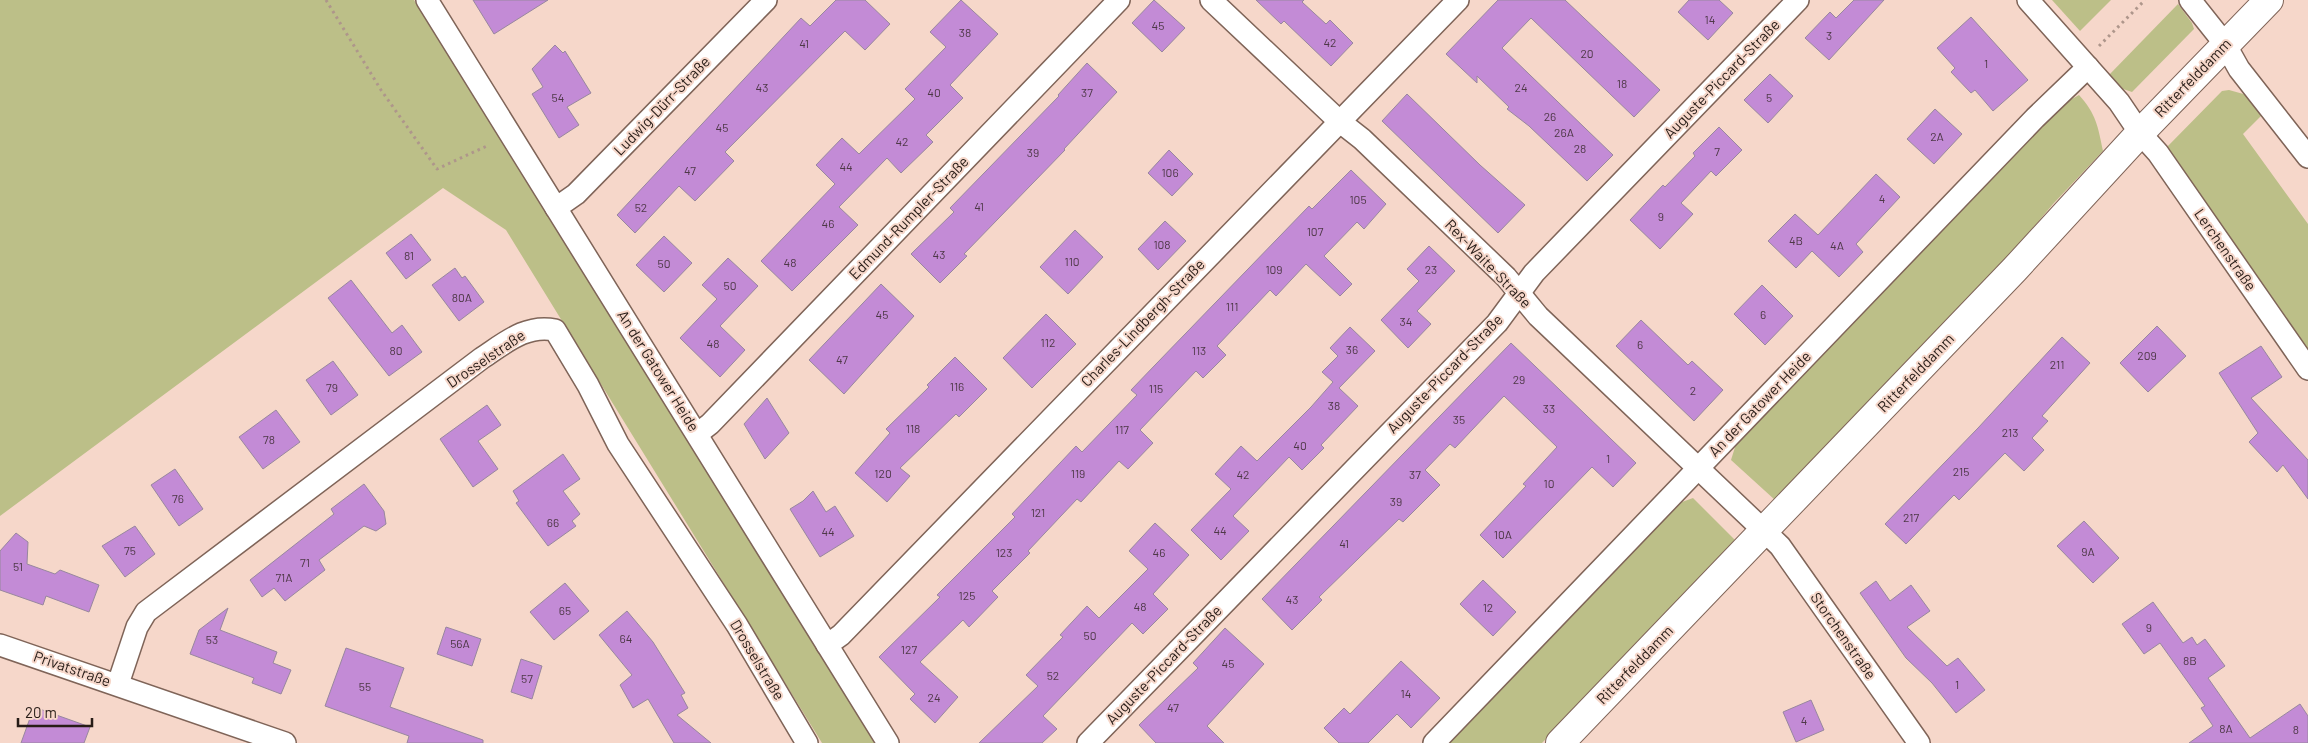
<svg xmlns="http://www.w3.org/2000/svg" width="2308" height="743" viewBox="0 0 2308 743" font-family="Barlow,sans-serif">
	<style>
		.green { fill: #bcbf88 }
		.building { fill: #c38bd6; stroke: #98879e }
		.lines { fill: none; stroke-linecap: round; stroke-linejoin: round }
		.minor-casing { stroke: #7f6458; stroke-width: 24 }
		.secondary-casing { stroke: #7f6458; stroke-width: 30 }
		.path { stroke: #ae968b; stroke-width: 3; stroke-dasharray: 2.5 4; stroke-linecap: butt }
		.minor { stroke: #fff; stroke-width: 21 }
		.secondary { stroke: #fff; stroke-width: 28 }
		.labels { text-anchor: middle; stroke-width: 4; stroke-linejoin: round; paint-order: stroke }
		.number-label { font-size: 12px; fill: #4e3847 }
		.street-label { font-size: 15px; fill: #271c17; stroke: #f6d7ca }
	</style>
	<rect width="100%" height="100%" fill="#f6d7ca"/>
	<g class="green">
		<path d="M0,0H414L875,743H822L506,230L443,188L0,516Z"/>
		<path d="M2052,0H2111L2080,31Z"/>
		<path d="M2178,4L2192,23L2194,29L2132,92L2123,89L2109,75Z"/>
		<path d="M2229,90L2247,95L2263,114L2243,134L2308,224V352L2167,147L2222,91Z"/>
		<path d="M2079,95C2096,114 2098,126 2103,151L2053,204L2006,260L1775,500L1731,460L1736,444L2063,104Z"/>
		<path d="M1693,498L1736,541L1542,743H1448L1658,525L1682,502Z"/>
	</g>
	<g class="building">
		<path d="M473,0H548L494,34Z"/>
		<path d="M836,0H865L890,24L865,50L845,31L725,152L734,161L695,201L679,186L635,233L617,215L801,18L810,26Z"/>
		<path d="M961,0L998,34L950,85L963,98L926,135L933,142L901,173L887,158L839,207L858,225L792,291L761,261L835,184L816,165L842,138L859,154L915,99L905,89L946,47L930,32Z"/>
		<path d="M1154,0L1185,28L1162,52L1132,23Z"/>
		<path d="M1256,0H1304L1302,2L1326,24L1330,20L1353,43L1331,66L1284,21L1281,24Z"/>
		<path d="M1498,0H1565L1660,90L1634,117L1531,18L1502,48L1613,155L1587,181L1529,126L1507,109L1509,107L1477,76V83L1446,54Z"/>
		<path d="M1689,0H1719L1733,13L1708,40L1678,12Z"/>
		<path d="M1854,0H1884L1829,60L1805,38L1830,12L1836,18Z"/>
		<path d="M1971,17L2028,80L1993,111L1975,90L1971,93L1951,72L1955,68L1937,48Z"/>
		<path d="M555,45L563,53L565,51L591,93L567,107L579,125L559,138L532,94L543,87L532,69Z"/>
		<path d="M1087,63L1117,92L1064,149L1065,150L964,254L967,256L940,283L911,254L954,212L950,208L1059,96L1058,95Z"/>
		<path d="M1770,74L1793,96L1768,123L1744,100Z"/>
		<path d="M1407,94L1480,165L1525,205L1498,233L1382,121Z"/>
		<path d="M1935,109L1962,134L1934,164L1907,139Z"/>
		<path d="M1719,127L1742,150L1716,176L1711,171L1681,203L1693,214L1660,249L1630,220L1663,185L1665,187L1695,156L1693,153Z"/>
		<path d="M1169,150L1193,174L1172,196L1148,173Z"/>
		<path d="M1351,170L1386,204L1364,229L1357,222L1324,256L1352,284L1340,296L1306,264L1276,296L1270,290L1217,346L1226,355L1203,378L1196,371L1140,430L1153,443L1128,469L1119,461L1081,502L1077,499L1028,551L1030,553L992,591L998,597L969,627L963,620L920,662L958,697L935,723L910,699L915,694L879,657L940,597L937,595L1015,517L1012,514L1076,446L1082,452L1137,395L1131,390L1156,364L1309,206L1312,209Z"/>
		<path d="M1876,174L1900,197L1856,244L1863,252L1839,277L1812,251L1796,268L1768,241L1795,214L1818,235Z"/>
		<path d="M1165,221L1186,241L1158,270L1138,249Z"/>
		<path d="M1075,230L1103,257L1068,294L1040,267Z"/>
		<path d="M411,234L431,260L406,279L386,253Z"/>
		<path d="M664,236L692,263L664,292L636,265Z"/>
		<path d="M1429,246L1455,271L1417,311L1431,324L1408,348L1381,320L1419,281L1407,269Z"/>
		<path d="M728,258L758,286L720,326L745,350L720,377L680,338L717,299L702,285Z"/>
		<path d="M455,268L462,278L465,276L484,302L459,321L432,285Z"/>
		<path d="M351,280L392,333L402,325L422,352L389,376L328,298Z"/>
		<path d="M881,284L914,316L844,394L809,360Z"/>
		<path d="M1762,285L1793,316L1765,345L1734,314Z"/>
		<path d="M1046,314L1076,344L1032,388L1003,358Z"/>
		<path d="M1641,320L1688,365L1692,361L1723,390L1694,421L1616,346Z"/>
		<path d="M2157,326L2186,356L2148,392L2120,363Z"/>
		<path d="M1350,327L1375,351L1339,388L1358,406L1321,445L1324,448L1302,470L1289,457L1233,516L1249,531L1221,560L1191,530L1231,489L1215,474L1241,446L1257,461L1311,407L1333,382L1322,372L1338,356L1330,348Z"/>
		<path d="M2062,337L2090,363L2042,416L2048,421L2032,438L2044,450L2024,471L2005,453L1959,500L1954,495L1906,544L1885,524L1978,428Z"/>
		<path d="M1511,343L1636,463L1613,487L1592,467L1503,558L1480,535L1526,486L1523,484L1557,447L1504,396L1455,448L1450,444L1425,470L1440,485L1403,522L1399,519L1319,597L1322,600L1292,630L1262,599Z"/>
		<path d="M2261,346L2282,377L2251,398L2308,460V499L2283,465L2277,472L2249,442L2258,433L2219,373Z"/>
		<path d="M955,357L987,389L959,417L956,414L900,468L910,476L887,502L855,473L890,433L886,429L929,387L927,385Z"/>
		<path d="M333,361L358,395L331,415L306,380Z"/>
		<path d="M767,398L789,433L765,459L744,424Z"/>
		<path d="M487,405L501,425L478,441L498,469L473,487L440,439Z"/>
		<path d="M276,410L300,442L263,469L239,437Z"/>
		<path d="M563,454L580,479L563,491L580,514L572,521L576,526L548,546L516,503L519,501L513,491Z"/>
		<path d="M175,469L203,509L179,526L151,485Z"/>
		<path d="M364,484L384,511L386,524L376,531L364,526L319,560L325,570L285,601L274,588L262,597L250,580L334,514L331,509Z"/>
		<path d="M813,491L826,512L835,506L854,536L820,557L790,509L803,501Z"/>
		<path d="M2084,521L2119,558L2093,583L2057,546Z"/>
		<path d="M1155,523L1189,555L1153,594L1168,609L1143,634L1132,623L1043,716L1057,729L1042,743H979L1038,686L1026,675L1063,637L1060,635L1087,606L1099,618L1148,569L1129,551Z"/>
		<path d="M135,526L155,554L125,577L102,546Z"/>
		<path d="M16,533L28,542L27,564L55,574L60,570L99,585L89,612L46,596L43,605L0,590V551Z"/>
		<path d="M1483,580L1516,612L1493,636L1460,604Z"/>
		<path d="M1876,581L1890,601L1911,585L1930,611L1907,627L1947,666L1958,658L1985,690L1956,713L1932,683L1906,658L1860,593Z"/>
		<path d="M565,583L589,611L554,640L530,612Z"/>
		<path d="M2153,602L2183,643L2192,637L2197,645L2205,639L2225,666L2208,678L2250,738L2300,704L2308,716V743H2189L2213,726L2201,708L2205,706L2160,643L2144,654L2122,624Z"/>
		<path d="M228,608L220,630L277,652L273,663L291,670L281,694L252,683L254,678L190,654L199,630Z"/>
		<path d="M627,611L653,642L685,693L681,695L688,708L677,715L711,743H674L648,699L633,708L620,685L632,675L599,635Z"/>
		<path d="M446,627L481,639L472,666L437,654Z"/>
		<path d="M1225,628L1264,664L1207,726L1224,743H1156L1139,725L1198,668L1193,663Z"/>
		<path d="M346,648L404,668L390,707L483,740V743H407L409,736L325,706Z"/>
		<path d="M521,659L542,666L532,699L511,692Z"/>
		<path d="M1401,661L1440,698L1411,728L1397,714L1368,743H1339L1324,728L1344,708L1350,714Z"/>
		<path d="M1811,700L1824,730L1796,742L1783,712Z"/>
		<path d="M34,707L90,727L84,743H21Z"/>
	</g>
	<g class="lines">
		<defs>
			<g id="minor">
				<path d="M427,0L888,743"/>
				<path d="M1211,0L1339,121L1362,139L1506,277L1538,316L1780,546L1919,743"/>
				<path d="M2028,0L2119,102L2140,133L2158,153L2308,369"/>
				<path d="M2190,0L2225,44L2239,69L2308,157"/>
				<path d="M556,208L576,194L766,0"/>
				<path d="M697,434L710,424L1119,0"/>
				<path d="M0,645L285,743"/>
				<path d="M827,645L841,635L1458,0"/>
				<path d="M118,684L137,627L146,612L482,358C505,343 526,324 555,330L588,385L618,444L737,625L807,743"/>
				<path d="M1088,743L1497,323L1534,273L1798,0"/>
				<path d="M1434,743L2035,118L2088,67"/>
			</g>
			<path id="secondary" d="M1560,743L2014,270L2140,133L2269,0"/>
		</defs>
		<use href="#minor" class="minor-casing"/>
		<use href="#secondary" class="secondary-casing"/>
		<g class="path">
			<path d="M326,0L381,90L437,169L489,145"/>
			<path d="M2099,46L2145,0"/>
		</g>
		<use href="#minor" class="minor"/>
		<use href="#secondary" class="secondary"/>
	</g>
	<g class="labels">
		<g class="number-label">
			<text x="1710" y="24">14</text>
			<text x="1158" y="30">45</text>
			<text x="965" y="37">38</text>
			<text x="1829" y="40">3</text>
			<text x="1330" y="47">42</text>
			<text x="804" y="48">41</text>
			<text x="1587" y="58">20</text>
			<text x="1986" y="68">1</text>
			<text x="1622" y="88">18</text>
			<text x="762" y="92">43</text>
			<text x="1521" y="92">24</text>
			<text x="934" y="97">40</text>
			<text x="1087" y="97">37</text>
			<text x="558" y="102">54</text>
			<text x="1769" y="102">5</text>
			<text x="1550" y="121">26</text>
			<text x="722" y="132">45</text>
			<text x="1564" y="137">26A</text>
			<text x="1937" y="141">2A</text>
			<text x="902" y="146">42</text>
			<text x="1580" y="153">28</text>
			<text x="1717" y="156">7</text>
			<text x="1033" y="157">39</text>
			<text x="846" y="171">44</text>
			<text x="690" y="175">47</text>
			<text x="1170" y="177">106</text>
			<text x="1882" y="203">4</text>
			<text x="1358" y="204">105</text>
			<text x="979" y="211">41</text>
			<text x="641" y="212">52</text>
			<text x="1661" y="221">9</text>
			<text x="828" y="228">46</text>
			<text x="1315" y="236">107</text>
			<text x="1796" y="245">4B</text>
			<text x="1162" y="249">108</text>
			<text x="1837" y="250">4A</text>
			<text x="939" y="259">43</text>
			<text x="409" y="260">81</text>
			<text x="1072" y="266">110</text>
			<text x="790" y="267">48</text>
			<text x="664" y="268">50</text>
			<text x="1274" y="274">109</text>
			<text x="1431" y="274">23</text>
			<text x="730" y="290">50</text>
			<text x="462" y="302">80A</text>
			<text x="1232" y="311">111</text>
			<text x="882" y="319">45</text>
			<text x="1763" y="319">6</text>
			<text x="1406" y="326">34</text>
			<text x="1048" y="347">112</text>
			<text x="713" y="348">48</text>
			<text x="1640" y="349">6</text>
			<text x="1352" y="354">36</text>
			<text x="396" y="355">80</text>
			<text x="1199" y="355">113</text>
			<text x="2147" y="360">209</text>
			<text x="842" y="364">47</text>
			<text x="2057" y="369">211</text>
			<text x="1519" y="384">29</text>
			<text x="957" y="391">116</text>
			<text x="332" y="392">79</text>
			<text x="1156" y="393">115</text>
			<text x="1693" y="395">2</text>
			<text x="1334" y="410">38</text>
			<text x="1549" y="413">33</text>
			<text x="1459" y="424">35</text>
			<text x="913" y="433">118</text>
			<text x="1122" y="434">117</text>
			<text x="2010" y="437">213</text>
			<text x="269" y="444">78</text>
			<text x="1300" y="450">40</text>
			<text x="1608" y="463">1</text>
			<text x="1961" y="476">215</text>
			<text x="883" y="478">120</text>
			<text x="1078" y="478">119</text>
			<text x="1243" y="479">42</text>
			<text x="1415" y="479">37</text>
			<text x="1549" y="488">10</text>
			<text x="178" y="503">76</text>
			<text x="1396" y="506">39</text>
			<text x="1038" y="517">121</text>
			<text x="1911" y="522">217</text>
			<text x="553" y="527">66</text>
			<text x="1220" y="535">44</text>
			<text x="828" y="536">44</text>
			<text x="1503" y="539">10A</text>
			<text x="1344" y="548">41</text>
			<text x="130" y="555">75</text>
			<text x="2088" y="556">9A</text>
			<text x="1004" y="557">123</text>
			<text x="1159" y="557">46</text>
			<text x="305" y="567">71</text>
			<text x="18" y="571">51</text>
			<text x="284" y="582">71A</text>
			<text x="967" y="600">125</text>
			<text x="1292" y="604">43</text>
			<text x="1140" y="611">48</text>
			<text x="1488" y="612">12</text>
			<text x="565" y="615">65</text>
			<text x="2149" y="632">9</text>
			<text x="1090" y="640">50</text>
			<text x="626" y="643">64</text>
			<text x="212" y="644">53</text>
			<text x="460" y="648">56A</text>
			<text x="909" y="654">127</text>
			<text x="2190" y="665">8B</text>
			<text x="1228" y="668">45</text>
			<text x="1053" y="680">52</text>
			<text x="527" y="683">57</text>
			<text x="1957" y="689">1</text>
			<text x="365" y="691">55</text>
			<text x="1406" y="698">14</text>
			<text x="934" y="702">24</text>
			<text x="1173" y="712">47</text>
			<text x="1804" y="725">4</text>
			<text x="2226" y="733">8A</text>
			<text x="2296" y="734">8</text>
		</g>
		<g class="street-label">
			<text transform="translate(2193 78) rotate(-46)" y="5">Ritterfelddamm</text>
			<text transform="translate(1722 79) rotate(-46)" y="5">Auguste-Piccard-Straße</text>
			<text transform="translate(662 106) rotate(-46)" y="5">Ludwig-Dürr-Straße</text>
			<text transform="translate(909 218) rotate(-46)" y="5">Edmund-Rumpler-Straße</text>
			<text transform="translate(2225 250) rotate(55)" y="5">Lerchenstraße</text>
			<text transform="translate(1488 264) rotate(46)" y="5">Rex-Waite-Straße</text>
			<text transform="translate(1143 323) rotate(-46)" y="5">Charles-Lindbergh-Straße</text>
			<text transform="translate(486 359) rotate(-34)" y="5">Drosselstraße</text>
			<text transform="translate(658 371) rotate(58)" y="5">An der Gatower Heide</text>
			<text transform="translate(1916 373) rotate(-46)" y="5">Ritterfelddamm</text>
			<text transform="translate(1445 374) rotate(-46)" y="5">Auguste-Piccard-Straße</text>
			<text transform="translate(1760 404) rotate(-46)" y="5">An der Gatower Heide</text>
			<text transform="translate(1843 636) rotate(55)" y="5">Storchenstraße</text>
			<text transform="translate(757 660) rotate(59)" y="5">Drosselstraße</text>
			<text transform="translate(1164 665) rotate(-46)" y="5">Auguste-Piccard-Straße</text>
			<text transform="translate(1635 665) rotate(-46)" y="5">Ritterfelddamm</text>
			<text transform="translate(72 669) rotate(19)" y="5">Privatstraße</text>
		</g>
	</g>
	<path d="M18 718v8h74v-8" fill="none" stroke="#271c17" stroke-width="2.5"/>
	<text x="25" y="718" font-size="15" fill="#271c17" stroke="#f6d7ca" stroke-width="4" paint-order="stroke">20 m</text>
</svg>
